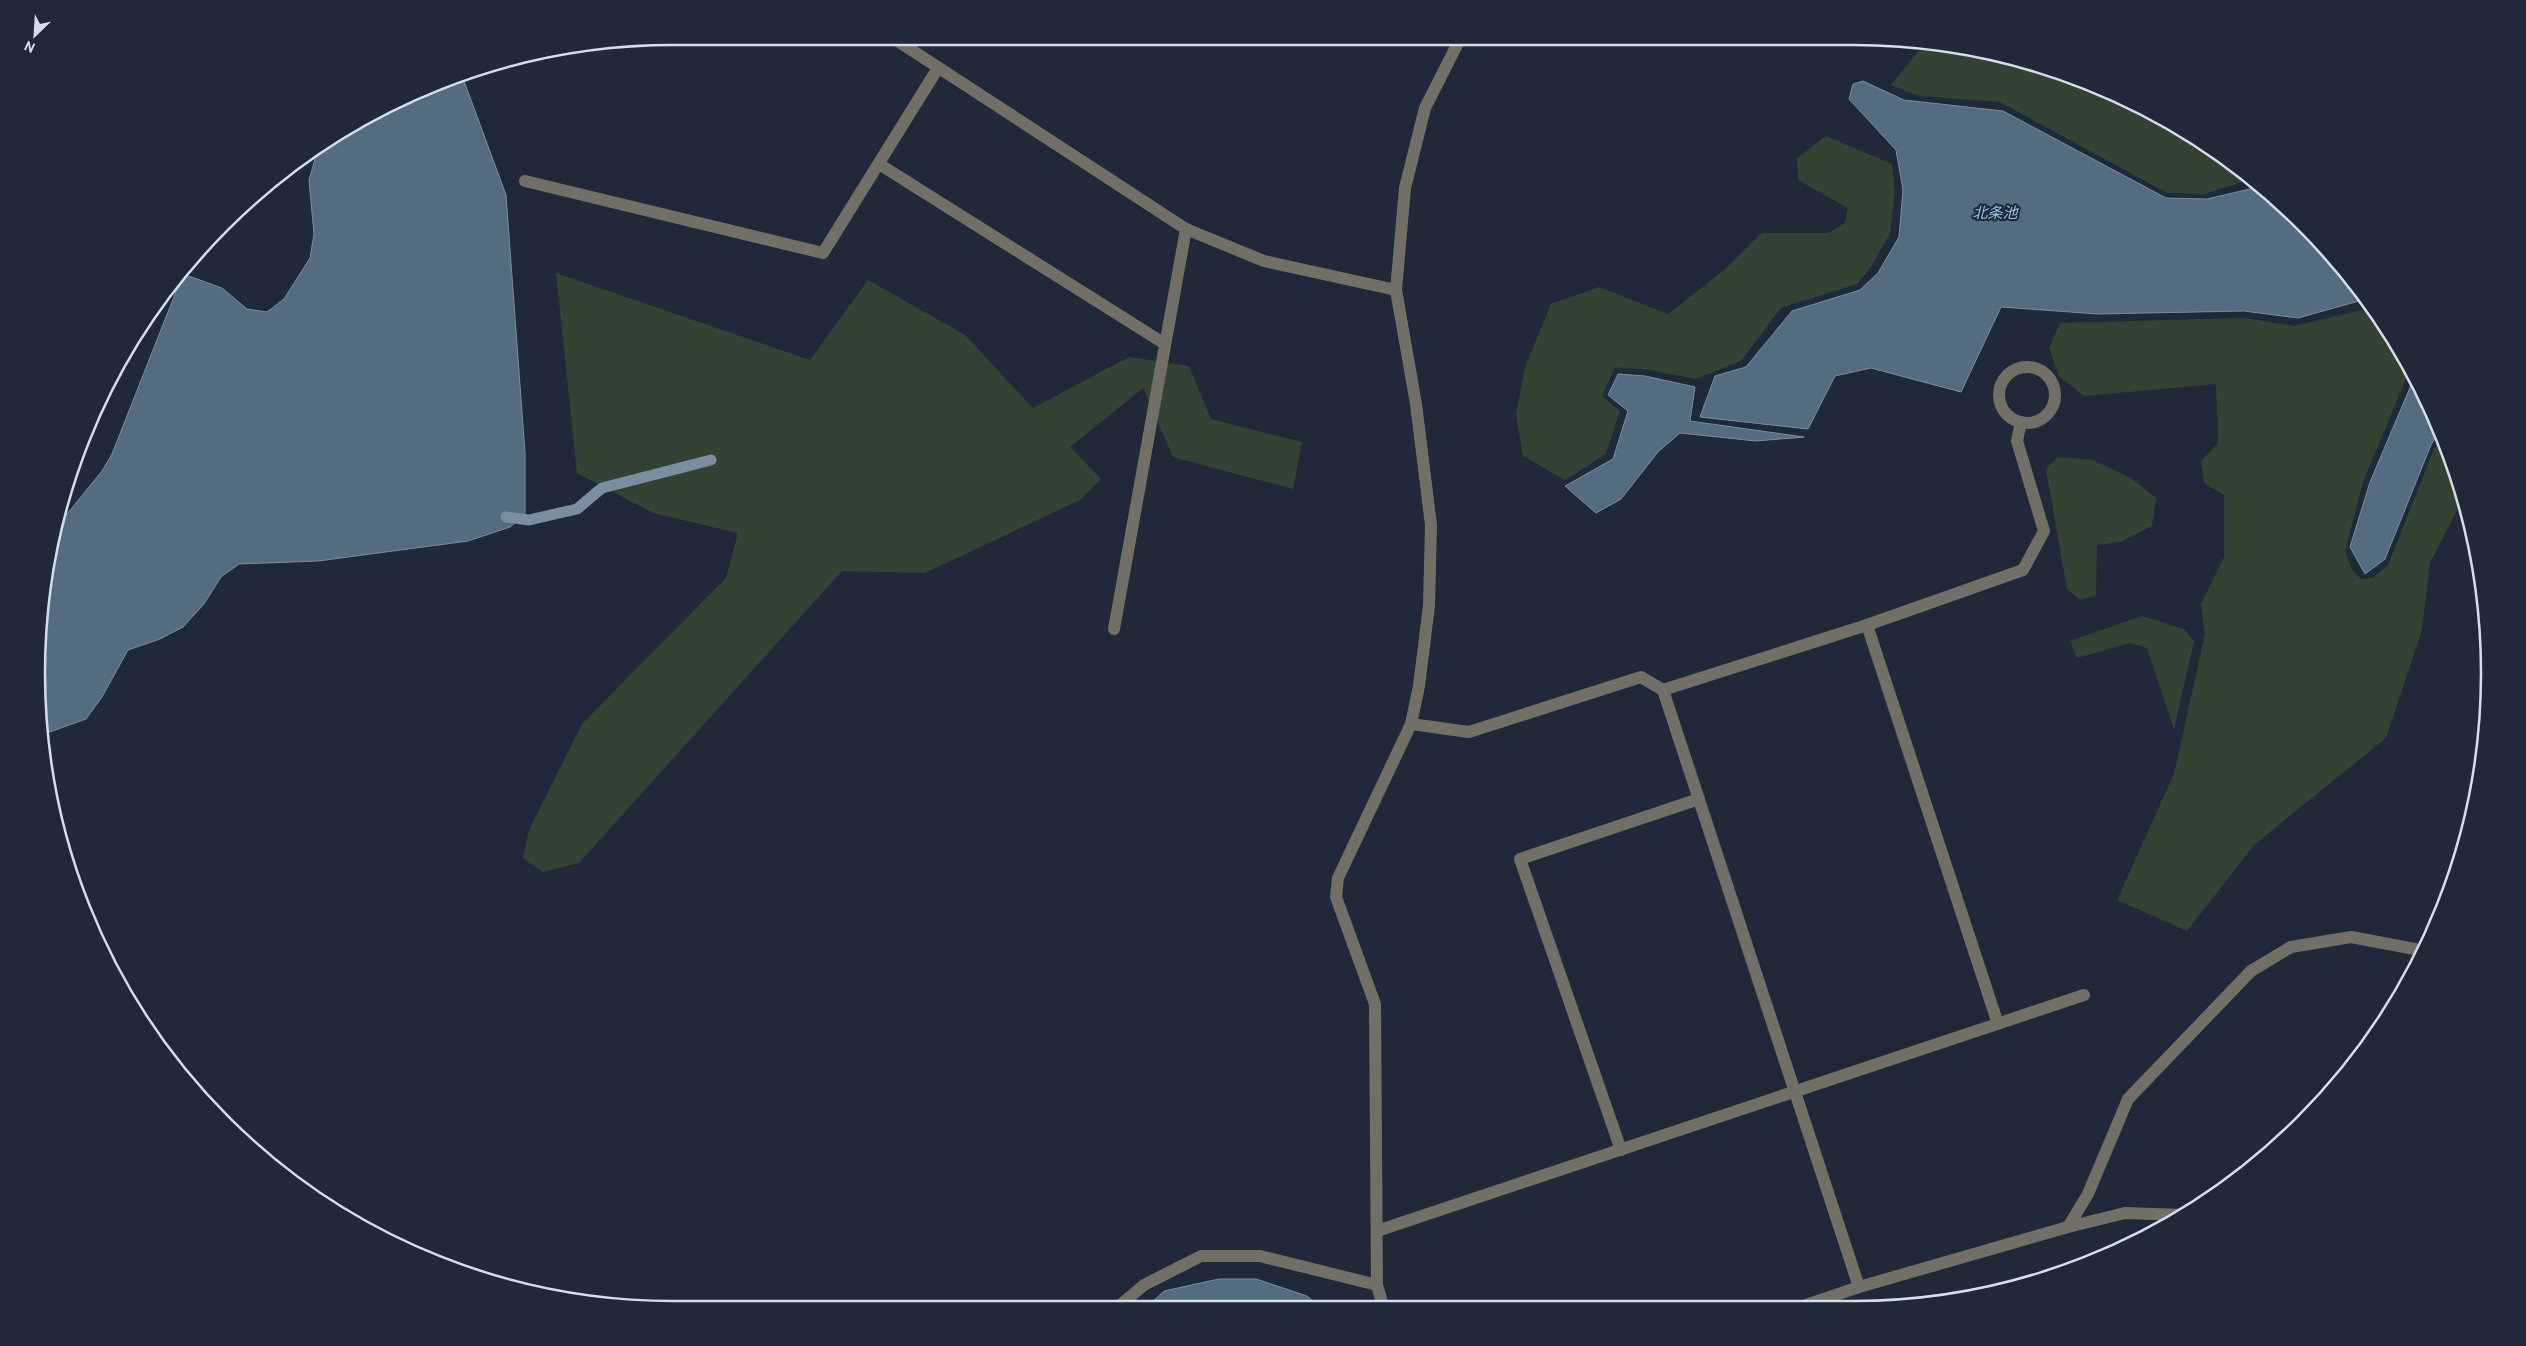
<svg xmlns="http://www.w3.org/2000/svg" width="2526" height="1346" viewBox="0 0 2526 1346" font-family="Overpass,'Noto Sans JP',sans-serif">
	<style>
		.green { fill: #334333 }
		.water { fill: #536c7f; stroke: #7b8e9f }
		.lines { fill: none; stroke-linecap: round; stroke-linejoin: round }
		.stream { stroke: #7b8e9f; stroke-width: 11 }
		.minor { stroke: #727066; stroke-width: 12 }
		.labels { text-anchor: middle; stroke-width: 4.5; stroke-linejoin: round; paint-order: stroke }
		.water-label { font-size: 15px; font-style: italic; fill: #95c5e9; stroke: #1f293a }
		.rim { fill: none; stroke: #d7deea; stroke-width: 2.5 }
	</style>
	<rect width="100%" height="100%" fill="#1f293a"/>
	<g class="green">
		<path d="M1925,43L2018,58L2171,121L2252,179L2204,194L2167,193L2000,102L1919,96L1891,85Z"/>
		<path d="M1826,136L1892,164L1895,192L1890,234L1870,268L1857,284L1781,308L1741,361L1696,379L1649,370L1615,367L1602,396L1620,411L1606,454L1565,480L1523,456L1516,415L1525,367L1551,304L1599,287L1668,314L1723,271L1762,233H1829L1845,223L1848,208L1798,180L1797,158Z"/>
		<path d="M556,273L810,360L868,280L965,335L1033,408L1129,357L1189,366L1211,419L1302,442L1293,489L1173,457L1143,388L1070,447L1101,479L1080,500L925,573L842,571L579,863L543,872L523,858L529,830L582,724L726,578L738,533L653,513L577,473Z"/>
		<path d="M2370,305L2410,369L2363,482L2345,552L2353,571L2361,579L2372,578L2388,565L2434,449L2441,437L2464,497L2430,563L2422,630L2386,738L2254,845L2187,931L2117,900L2174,774L2205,634L2201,604L2224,557V495L2204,483L2201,461L2218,443L2216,384L2084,396L2059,376L2049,348L2060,323L2244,318L2295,326L2365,309Z"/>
		<path d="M2058,457L2093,460L2131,478L2156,498L2152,526L2121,542L2097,545L2096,596L2080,600L2067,589L2046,469Z"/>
		<path d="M2142,616L2184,629L2194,641L2174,729L2147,648L2130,643L2077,658L2070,641Z"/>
	</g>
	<g class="water">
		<path d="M467,71L464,81L506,195L525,453V515L510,527L468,541L318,561L239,564L221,577L204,604L183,627L160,639L128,650L102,697L86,719L41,735L38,715V631L54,530L102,471L112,454L183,274L222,288L247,309L267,312L284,299L310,258L314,234L309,180L319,145L355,121Z"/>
		<path d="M1863,81L1904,100L2003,111L2166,198L2207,199L2250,189L2258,184L2273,194L2358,285L2366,299L2298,318L2244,311L2098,314L2001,307L1961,392L1871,368L1835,376L1808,429L1700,417L1715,376L1746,367L1792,311L1860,290L1878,273L1899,237L1903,190L1896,150L1849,99L1853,84Z"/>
		<path d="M1618,374L1645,376L1695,387L1690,421L1804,437L1756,441L1680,433L1658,452L1621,499L1596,513L1565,486L1613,459L1628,411L1608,395Z"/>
		<path d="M2415,376L2424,391L2439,431L2431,445L2385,559L2365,574L2350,547L2370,482Z"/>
		<path d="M1219,1279H1256L1307,1296L1319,1306L1147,1307L1164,1291Z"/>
	</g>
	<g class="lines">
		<path class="stream" d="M506,517L529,520L577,509L602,488L711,460"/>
		<g class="minor">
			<path d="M890,36L1186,229L1264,261L1396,290L1416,404L1431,525L1429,606L1419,686L1411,724L1338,878L1336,897L1375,1004L1377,1285L1383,1306"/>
			<path d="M879,164L1165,344"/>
			<path d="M525,181L823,253L938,68"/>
			<path d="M1396,290L1405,188L1425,108L1461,37"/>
			<circle cx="2027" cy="395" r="28"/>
			<path d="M1867,625L1998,1024"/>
			<path d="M1114,629L1186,229"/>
			<path d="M1663,690L1859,1287"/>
			<path d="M1411,724L1469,732L1641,677L1663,690L1867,625L2023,570L2044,531L2017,441L2021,422"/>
			<path d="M1621,1150L1520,859L1699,799"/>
			<path d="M2068,1227L2125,1213L2183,1215"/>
			<path d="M1377,1231L2084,995"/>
			<path d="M1806,1305L1859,1287L2068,1227L2088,1194L2128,1099L2251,971L2291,947L2351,937L2415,949L2422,953"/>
			<path d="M1118,1307L1144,1285L1201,1256H1260L1377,1285"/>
		</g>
	</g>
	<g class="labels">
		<g class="water-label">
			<text x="1995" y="218">北条池</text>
		</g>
	</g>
	<path d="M0 0H2526V1346H0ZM673 45H1853A628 628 0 0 1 2481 673V673A628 628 0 0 1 1853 1301H673A628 628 0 0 1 45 673V673A628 628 0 0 1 673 45Z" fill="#1f293a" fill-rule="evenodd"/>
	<path class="rim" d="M673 45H1853A628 628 0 0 1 2481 673V673A628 628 0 0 1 1853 1301H673A628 628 0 0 1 45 673V673A628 628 0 0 1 673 45Z"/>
	<g transform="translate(35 35) rotate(205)" stroke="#1f293a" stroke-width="4" paint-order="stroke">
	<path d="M0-4L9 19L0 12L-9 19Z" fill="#d7deea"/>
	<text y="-8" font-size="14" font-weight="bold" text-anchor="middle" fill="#d7deea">N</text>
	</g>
</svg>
